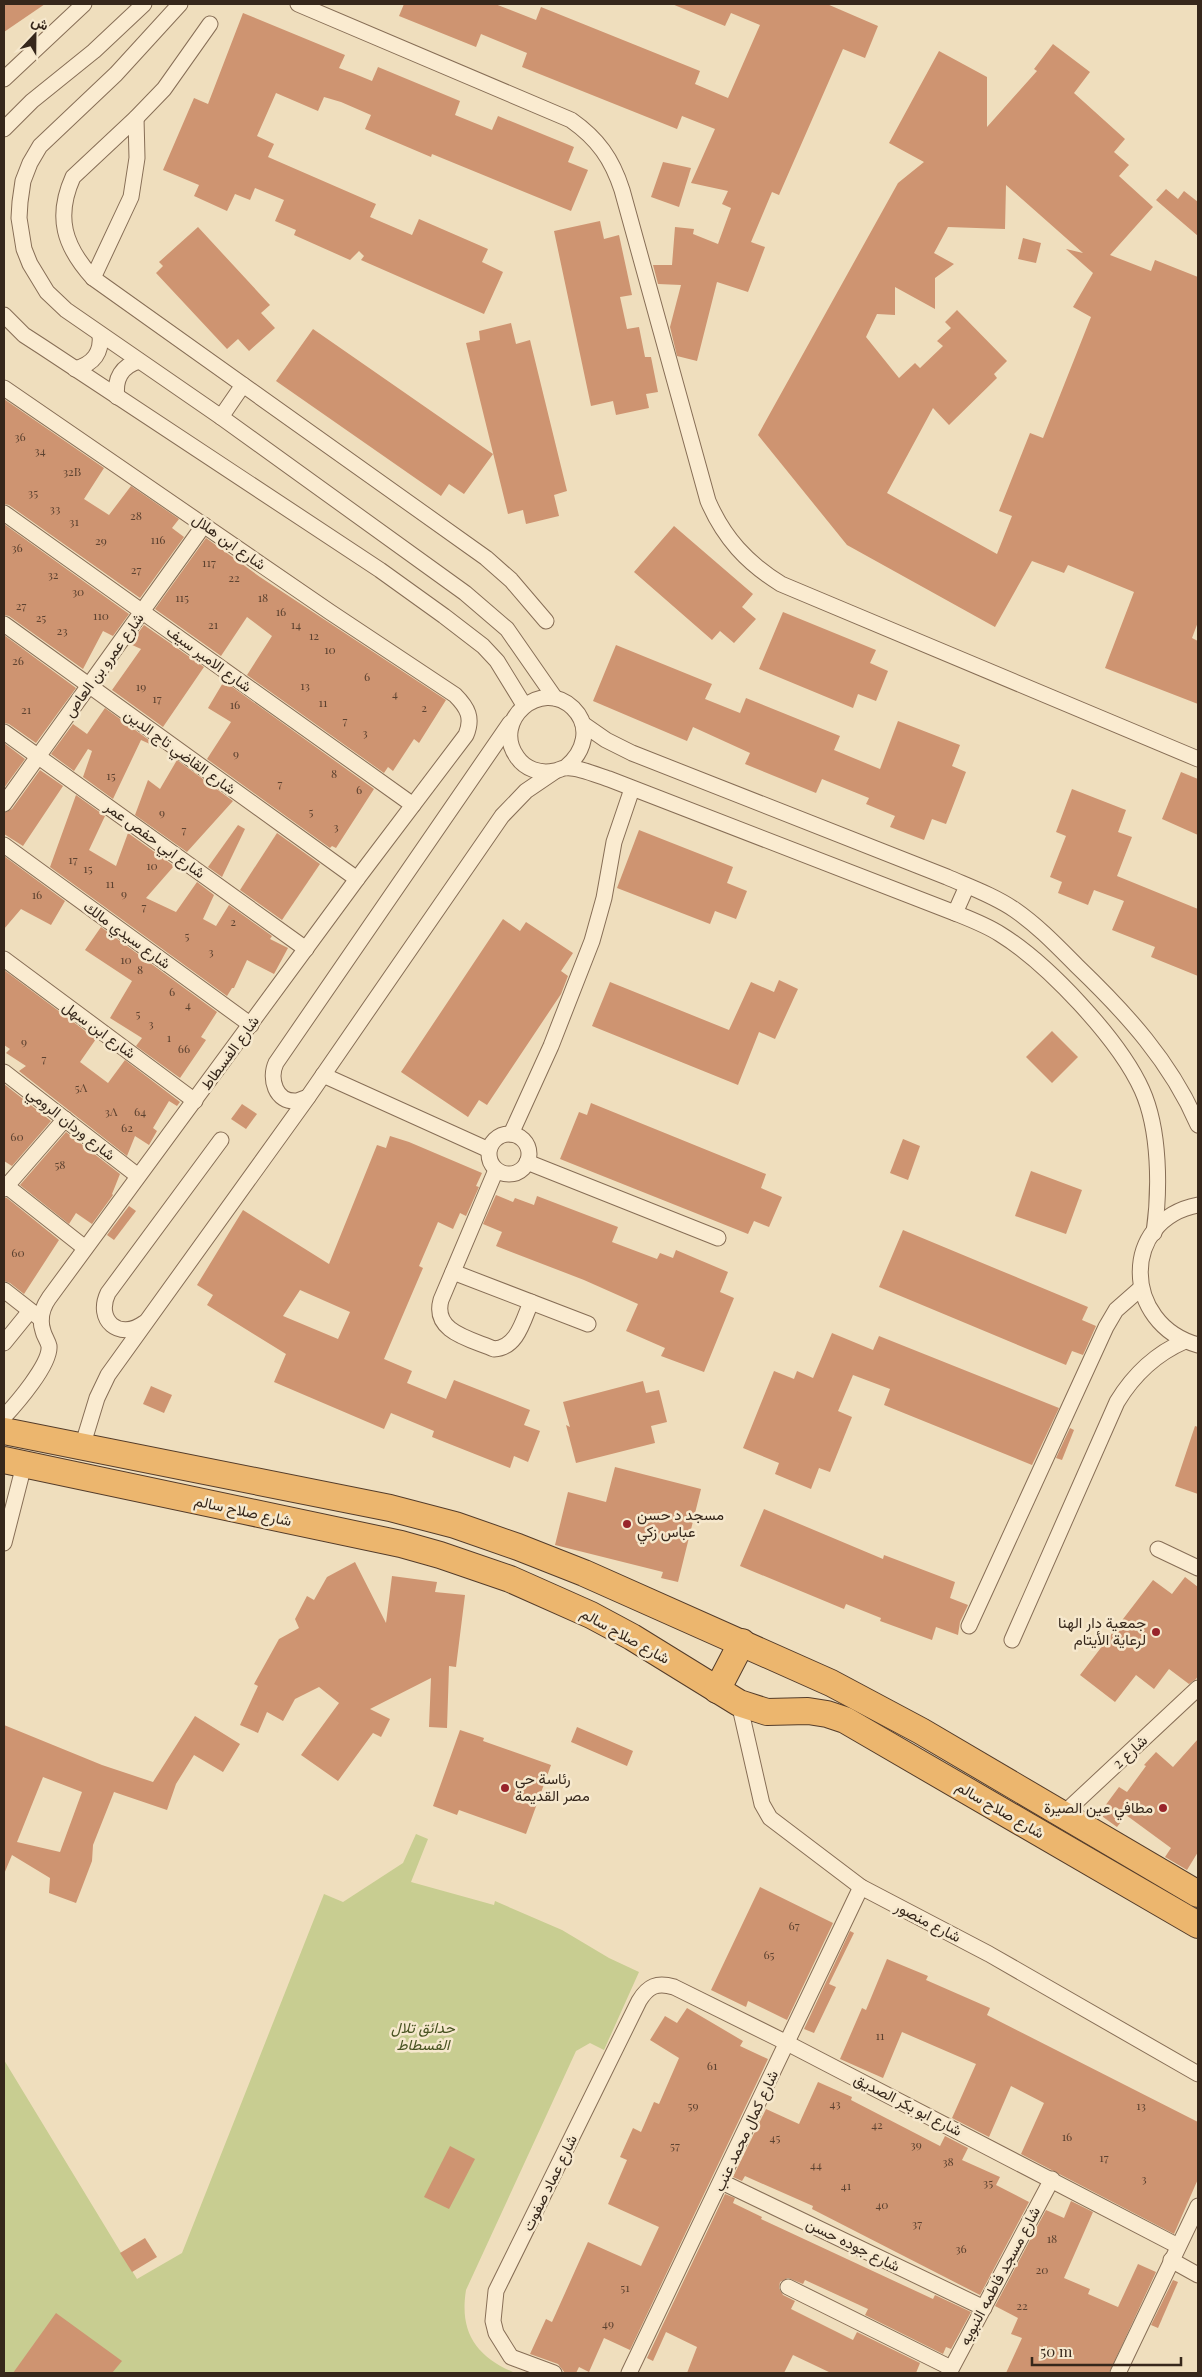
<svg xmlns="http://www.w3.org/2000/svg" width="1202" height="2377" viewBox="0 0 1202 2377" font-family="'Playfair Display',Vazirmatn,serif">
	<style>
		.green { fill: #c8cd91 }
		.building { fill: #ce9471; fill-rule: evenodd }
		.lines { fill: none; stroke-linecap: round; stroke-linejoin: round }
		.minor-casing { stroke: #876e56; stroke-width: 17 }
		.trunk-casing { stroke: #543c2a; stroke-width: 28 }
		.minor { stroke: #faebd0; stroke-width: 15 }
		.trunk { stroke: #ecb66e; stroke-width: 26 }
		.poi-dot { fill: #98242a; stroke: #f6e8cd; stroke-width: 2 }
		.labels { text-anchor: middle; stroke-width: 5; stroke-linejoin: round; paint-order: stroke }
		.number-label { font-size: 12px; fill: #5c4230 }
		.street-label { font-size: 15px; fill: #36271b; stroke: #f6e8cd }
		.poi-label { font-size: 15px; fill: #36271b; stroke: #f6e8cd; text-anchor: start }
		.park-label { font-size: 15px; font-style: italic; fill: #485321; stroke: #f6e8cd }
	</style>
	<rect width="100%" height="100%" fill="#efdebd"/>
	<path class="green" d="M416,1834L428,1839L411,1882L494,1905L495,1901L562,1930L609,1958L639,1972L604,2050L590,2043L576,2051L466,2290C459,2333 477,2357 515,2373H4V2060L137,2279L182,2253L324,1894L343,1902L403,1863Z"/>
	<g class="building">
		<path d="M4,4H45L4,32Z"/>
		<path d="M404,4H495L536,20L541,7L700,71L695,84L728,98L760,25L731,13L725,26L672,4H827L878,26L865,58L843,49L779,195L772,192L751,242L765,247L748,292L717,282L697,361L677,356L670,327L681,285L658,284L653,265H672L675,227L694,229L693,234L718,244L731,208L722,204L728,191L691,183L715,129L682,116L677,129L522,67L527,53L481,34L476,47L399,16Z"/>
		<path d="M243,13L345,55L339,68L355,74L372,81L378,67L460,101L455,115L492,130L498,116L574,147L568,162L588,170L571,211L432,154L431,157L365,129L371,115L341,102L324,97L318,111L276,93L257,136L274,144L268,157L376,204L370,217L412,235L419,219L488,249L482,262L503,272L484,314L361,260L364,256L359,251L350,260L294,235L296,230L275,221L284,200L255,188L250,200L235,194L227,211L194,196L199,185L163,170L194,98L208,104Z"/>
		<path d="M1053,44L1090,72L1074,93L1125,139L1114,152L1129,165L1119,176L1153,207L1110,255L1151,271L1155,260L1198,277V622L1192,638L1198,641V704L1105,668L1134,592L1068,565L1064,573L1032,561L995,627L847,545L758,435L898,183L924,162L889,143L939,51L987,77V127L1037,71L1034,69ZM1006,185L1083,253L1066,249L1093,273L1073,307L1091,317L1043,438L1030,433L999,511L1012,516L997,554L887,493L933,408L949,425L997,378L994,374L1007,361L957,310L945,322L951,328L937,341L943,346L920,368L915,363L899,378L866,337L877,314L895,315V287L935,309V278L954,264L934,253L948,227L1005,229Z"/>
		<path d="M663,162L691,168L679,207L651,197Z"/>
		<path d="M1166,189L1178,199L1184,191L1198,202V236L1156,200Z"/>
		<path d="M600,221L604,239L619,235L632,295L620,297L627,329L639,327L645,357H651L658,392L646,394L649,408L616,415L613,401L591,406L554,231Z"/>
		<path d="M198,227L270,305L261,313L275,328L249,351L238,339L227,349L156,273L163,266L159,262Z"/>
		<path d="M1023,238L1041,243L1036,263L1018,259Z"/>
		<path d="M511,323L516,344L530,340L567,491L554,495L559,516L526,524L523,510L508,514L466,343L480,340L479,331Z"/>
		<path d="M313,329L493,454L464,494L449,484L441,496L276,381Z"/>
		<path d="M4,399L104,468L84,499L109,515L131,486L179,519L172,528L184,537L140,598L9,505L4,504Z"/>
		<path d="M4,524L129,614L113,636L103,631L83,669L9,616L4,615Z"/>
		<path d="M674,526L753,594L742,607L756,619L734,643L720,631L712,640L634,572Z"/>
		<path d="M206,538L260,577L446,700L419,743L414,739L393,771L388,767L384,773L247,675L272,636L247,617L221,656L155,609Z"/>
		<path d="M783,612L876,650L870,663L888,671L876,701L858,694L853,708L759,669Z"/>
		<path d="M144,625L204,667L163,727L112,690L141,649L130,644Z"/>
		<path d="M4,635L76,688L36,743L9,724L4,723Z"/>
		<path d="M616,645L712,684L705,699L740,713L746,698L840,736L834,750L880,769L898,721L960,745L952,766L966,772L946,824L932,819L924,840L890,827L895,816L866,804L869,798L822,779L816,793L745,764L750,753L693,727L687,741L593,701Z"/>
		<path d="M224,681L374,789L336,848L332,846L330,848L207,759L231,722L208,708Z"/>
		<path d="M105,708L153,743L152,745L141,740L113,799L83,777L92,751L88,749L74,771L51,754L73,724L87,734Z"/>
		<path d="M4,743L25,759L4,788Z"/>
		<path d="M177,760L233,801L187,852L135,815L148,780L160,789Z"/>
		<path d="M40,770L63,786L23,846L4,834V813L12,809Z"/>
		<path d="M1181,772L1198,779V835L1162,819Z"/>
		<path d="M1072,789L1126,810L1118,832L1132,837L1117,876L1198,909V976L1151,957L1155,947L1112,930L1124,901L1094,890L1088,905L1058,893L1062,882L1050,877L1066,836L1056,832Z"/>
		<path d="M76,795L105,816L89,850L116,866L128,833L174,866L146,898L176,912L197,882L214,895L203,919L216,926L229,905L272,936L270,939L288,948L274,974L247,960L234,988H232L227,996L50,867Z"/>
		<path d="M238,825L245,829L222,877L208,867Z"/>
		<path d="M639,830L733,867L727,883L747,891L736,919L715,911L710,924L617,888Z"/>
		<path d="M277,833L320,864L282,920L240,890Z"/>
		<path d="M4,856L65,901L51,925L21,909L4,929Z"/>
		<path d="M503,919L520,931L526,922L573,953L561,971L568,976L561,994L487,1105L479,1100L468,1117L401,1072Z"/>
		<path d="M101,927L217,1012L201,1037L206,1040L180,1078L136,1046L142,1038L110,1018L132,981L85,950Z"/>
		<path d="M4,970L96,1039L80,1062L108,1083L125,1060L180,1102L177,1106L169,1101L153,1128L157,1131L149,1145L135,1136L127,1156L19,1071L26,1066L6,1053L10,1049L4,1045Z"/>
		<path d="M779,980L798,989L775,1039L759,1032L738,1085L592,1026L610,982L729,1030L751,982L774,992Z"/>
		<path d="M1052,1031L1078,1057L1052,1083L1026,1057Z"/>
		<path d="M4,1084L51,1121L12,1166L4,1161Z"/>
		<path d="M591,1103L766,1174L761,1188L782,1197L769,1227L754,1221L748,1234L560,1159L579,1112L587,1115Z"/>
		<path d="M242,1104L257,1114L246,1129L231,1119Z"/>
		<path d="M66,1132L120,1174L112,1194L113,1195L92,1224L76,1213L69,1224L20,1185Z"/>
		<path d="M390,1136L409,1142L482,1173L476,1186L479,1187L466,1216L460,1213L453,1229L438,1222L419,1266L423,1268L384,1359L412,1371L407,1383L446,1399L454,1380L530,1410L524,1425L540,1431L528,1462L514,1456L510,1468L432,1437L434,1431L391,1413L384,1429L274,1382L286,1354L207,1305L213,1295L197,1285L243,1210L329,1264L377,1145L386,1148ZM300,1290L350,1312L338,1339L283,1316Z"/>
		<path d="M903,1139L920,1146L908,1180L890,1173Z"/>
		<path d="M1031,1171L1082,1190L1066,1234L1015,1216Z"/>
		<path d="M496,1195L513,1202L515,1198L534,1205L537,1196L618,1227L612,1242L657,1259L660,1253L673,1258L676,1250L728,1272L720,1292L734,1298L704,1372L661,1356L665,1348L626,1331L638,1304L584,1280L496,1246L502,1232L483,1224Z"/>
		<path d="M4,1198H7L59,1240L24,1294L10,1283L4,1281Z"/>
		<path d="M129,1206L136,1211L114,1240L107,1235Z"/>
		<path d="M903,1230L1088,1307L1082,1320L1096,1326L1083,1355L1072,1351L1066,1365L879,1287Z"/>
		<path d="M832,1333L873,1350L879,1336L1059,1408L1032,1465L884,1405L890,1389L853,1375L838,1411L852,1417L830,1472L819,1468L811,1489L775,1474L779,1463L743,1448L774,1371L794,1379L797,1371L813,1378Z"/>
		<path d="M643,1381L646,1393L659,1390L667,1422L651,1426L655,1443L576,1463L566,1425L570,1427L563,1402Z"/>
		<path d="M151,1386L172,1395L164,1413L143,1404Z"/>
		<path d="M1195,1426L1198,1427V1494L1175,1486Z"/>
		<path d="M1070,1428L1074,1430L1062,1460L1056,1458Z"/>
		<path d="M615,1467L701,1489L678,1582L661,1578L663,1572L555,1545L568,1492L606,1502Z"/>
		<path d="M764,1509L883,1559L884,1555L955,1582L950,1598L968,1605L960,1622L958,1635L936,1627L932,1640L880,1621L881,1618L846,1604L844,1609L740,1566Z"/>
		<path d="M355,1562L386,1623L392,1576L437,1582L435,1592L465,1595L456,1667L449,1666L447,1728L429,1727L431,1678L370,1709L390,1719L381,1737L373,1733L338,1781L301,1755L339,1703L319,1687L295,1699L283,1721L267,1712L258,1733L240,1725L258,1686L254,1684L279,1639L299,1628L295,1619L307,1596L314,1600L327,1577Z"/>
		<path d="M1185,1577L1198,1587V1676L1196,1679L1189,1684L1169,1669L1154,1689L1136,1675L1115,1702L1080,1675L1153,1580L1172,1594Z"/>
		<path d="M195,1716L240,1744L223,1772L194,1755L176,1784L167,1810L114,1792L93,1845L92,1861L76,1903L49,1893L50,1878L12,1855L4,1874V1725L102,1765L153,1782ZM43,1777L82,1792L60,1852L17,1842Z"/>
		<path d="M577,1727L633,1751L627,1766L571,1742Z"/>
		<path d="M460,1730L484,1738L483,1741L551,1765L526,1834L459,1810L457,1815L433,1806Z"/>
		<path d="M1198,1739V1852L1187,1870L1165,1857L1171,1848L1126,1815L1117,1827L1099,1814L1119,1787L1127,1792L1146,1766L1144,1765L1156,1752L1173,1767Z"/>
		<path d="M760,1887L833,1923L787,2020L748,2001L746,2007L711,1990Z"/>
		<path d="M850,1931L854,1933L829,1984L836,1987L814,2033L804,2029Z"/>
		<path d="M887,1959L928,1976L926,1980L990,2008L987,2015L1198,2122V2179L1174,2234L1021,2154L1044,2103L1011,2086L989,2137L952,2118L976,2064L902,2032L883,2078L840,2059L862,2008L866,2010Z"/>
		<path d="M687,2008L743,2041L740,2046L768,2059L630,2350L604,2338L589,2372L579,2367L576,2373H565L558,2364L530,2354L546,2319L552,2322L588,2242L641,2266L659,2227L608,2204L627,2160L620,2157L633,2128L641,2132L654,2102L659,2104L679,2058L650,2040L665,2016L677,2023Z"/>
		<path d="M818,2082L852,2097L851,2100L940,2146L945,2136L968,2148L962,2160L1000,2177L996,2185L1029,2202L980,2295L812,2209L813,2206L745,2176L742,2181L733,2177L766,2109L799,2124Z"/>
		<path d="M450,2146L475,2159L449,2209L424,2197Z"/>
		<path d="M725,2194L735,2198L733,2203L762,2217L761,2219L933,2299L935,2295L971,2312L951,2349L946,2347L943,2354L865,2315L868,2309L805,2280L803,2284L788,2278L780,2282L779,2288L783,2295L795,2301L791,2309L853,2340L857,2332L920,2363L916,2373H831L793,2355L784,2373H687L697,2347L666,2332L653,2361L647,2358Z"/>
		<path d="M1071,2201L1093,2212L1064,2278L1090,2289L1088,2294L1118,2307L1138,2264L1156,2272L1109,2373H1006L1022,2338L1011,2334L1018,2318L995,2306L1046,2210L1064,2218Z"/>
		<path d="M145,2238L157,2257L132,2272L120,2253Z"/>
		<path d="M1173,2280L1178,2282L1158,2328L1151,2325Z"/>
		<path d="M56,2313L122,2361L112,2373H13Z"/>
	</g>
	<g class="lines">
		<defs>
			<g id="minor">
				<path d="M180,4L116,74L40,146L30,163L23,181L20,202L19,218L24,249L30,264L47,292L66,310L221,417L465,593L507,629L555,698"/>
				<path d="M298,4L571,120C598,139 612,159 622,190L708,501C724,538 747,563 781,584L1198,759"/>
				<path d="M210,24L164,89L136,118L73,177C55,217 64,246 93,278L486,558L511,580L546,621"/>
				<path d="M4,79L84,4"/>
				<path d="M4,129L32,101L94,51L144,4"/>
				<path d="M93,278L131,197L137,158L136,118"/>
				<path d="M4,315L24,335L41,346L380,570L444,616L483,646L497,661L524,705"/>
				<path d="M75,369C93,364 102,353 100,334"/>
				<path d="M4,388L330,612L455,695C468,708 473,718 466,735L357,879L49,1298C42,1308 39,1319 43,1331C44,1336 48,1341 49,1346C51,1364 16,1404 4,1417"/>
				<path d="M117,397C114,378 122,366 139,361"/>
				<path d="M221,417L243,385"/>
				<path d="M4,513L413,805"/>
				<path d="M4,624L357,879"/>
				<path d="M583,724L606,740L632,753L947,877C970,887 995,896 1015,910C1038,926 1057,946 1077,966C1126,1013 1171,1062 1198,1125"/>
				<path d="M4,732L306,949"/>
				<path d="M566,767C584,752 592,727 573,708C541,677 491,721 517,757C525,769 540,774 554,771C558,771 561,768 565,768C576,766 599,776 609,779L955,913C970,919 986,925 1000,934C1047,963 1119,1039 1142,1090C1160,1130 1160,1190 1154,1233"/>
				<path d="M4,804L204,525"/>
				<path d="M4,845L251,1025"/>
				<path d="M955,913L967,886"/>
				<path d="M4,959L195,1101"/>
				<path d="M4,1072L138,1176"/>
				<path d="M323,1075L489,1150"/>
				<path d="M308,1097C305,1098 300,1100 297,1101C275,1103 269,1078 276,1063L510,723"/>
				<path d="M511,1134L551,1046L592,941L604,898L614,842L632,789"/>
				<circle cx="509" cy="1154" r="20"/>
				<path d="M527,1162L718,1238"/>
				<path d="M496,1170L441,1300C432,1332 471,1339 494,1349C517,1348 523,1321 531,1302"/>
				<path d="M4,1184L85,1248"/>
				<path d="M4,1189L65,1119"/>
				<path d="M1198,1205C1120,1220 1122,1324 1198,1345"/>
				<path d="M453,1272L588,1324"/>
				<path d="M4,1290L41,1319"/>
				<path d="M144,1323C119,1341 95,1320 108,1293L221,1140"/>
				<path d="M4,1343L30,1311"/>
				<path d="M82,1447L97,1398L108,1375L308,1097L502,816L526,791L554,772"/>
				<path d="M4,1543L24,1465"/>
				<path d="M1158,1549L1198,1568"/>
				<path d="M969,1626L1106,1327L1116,1310L1141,1288"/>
				<path d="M1012,1640L1117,1402C1134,1374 1155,1354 1185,1341"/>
				<path d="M739,1703L762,1804L770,1818L861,1887L989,1954L1198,2074"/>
				<path d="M1062,1815L1198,1688"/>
				<path d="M722,2182L984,2308"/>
				<path d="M1171,2260L1198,2275"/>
				<path d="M788,2287L951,2368"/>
				<path d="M554,2373L511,2357L496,2333L493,2321L496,2291L639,2001C648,1986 657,1982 674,1987L787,2043L1178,2246"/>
				<path d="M629,2373L861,1887"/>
				<path d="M949,2373L1052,2179"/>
				<path d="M1118,2373L1198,2206"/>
			</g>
			<g id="trunk">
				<path d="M4,1431L390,1508L455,1525L518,1547L584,1573L831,1683L921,1731L1198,1894"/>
				<path d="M4,1460L401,1544L440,1555L510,1579L591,1615L632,1637L739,1703L767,1712L808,1711L827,1714L845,1720L1198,1925"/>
				<path d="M717,1690L742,1642"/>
			</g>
		</defs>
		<use href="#minor" class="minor-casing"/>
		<use href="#trunk" class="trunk-casing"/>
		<use href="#minor" class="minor"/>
		<use href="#trunk" class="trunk"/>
	</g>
	<g class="poi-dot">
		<circle cx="627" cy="1524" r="5"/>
		<circle cx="1156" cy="1632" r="5"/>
		<circle cx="505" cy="1788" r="5"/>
		<circle cx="1163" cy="1808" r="5"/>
	</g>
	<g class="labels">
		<g class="number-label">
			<text x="20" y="441">36</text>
			<text x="40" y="455">34</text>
			<text x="72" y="476">32B</text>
			<text x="33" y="497">35</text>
			<text x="55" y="513">33</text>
			<text x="136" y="520">28</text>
			<text x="74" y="526">31</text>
			<text x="158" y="544">116</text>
			<text x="101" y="545">29</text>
			<text x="17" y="552">36</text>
			<text x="209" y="567">117</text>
			<text x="136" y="574">27</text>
			<text x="53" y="579">32</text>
			<text x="234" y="582">22</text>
			<text x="78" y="596">30</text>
			<text x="182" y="602">115</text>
			<text x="263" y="602">18</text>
			<text x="21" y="610">27</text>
			<text x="281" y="616">16</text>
			<text x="101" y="620">110</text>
			<text x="41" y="622">25</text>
			<text x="213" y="629">21</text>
			<text x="296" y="629">14</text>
			<text x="62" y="635">23</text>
			<text x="314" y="640">12</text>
			<text x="330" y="654">10</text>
			<text x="18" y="665">26</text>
			<text x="367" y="681">6</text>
			<text x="305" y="690">13</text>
			<text x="141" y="691">19</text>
			<text x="395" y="698">4</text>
			<text x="157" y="703">17</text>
			<text x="323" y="707">11</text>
			<text x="235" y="709">16</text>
			<text x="424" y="712">2</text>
			<text x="26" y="714">21</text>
			<text x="345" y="725">7</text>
			<text x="365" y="737">3</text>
			<text x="236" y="758">9</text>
			<text x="334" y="778">8</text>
			<text x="111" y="780">15</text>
			<text x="280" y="788">7</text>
			<text x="359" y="794">6</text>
			<text x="311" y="816">5</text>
			<text x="162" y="817">9</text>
			<text x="336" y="831">3</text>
			<text x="184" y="834">7</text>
			<text x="73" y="864">17</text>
			<text x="152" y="870">10</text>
			<text x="88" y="873">15</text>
			<text x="110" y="888">11</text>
			<text x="124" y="898">9</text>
			<text x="37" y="899">16</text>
			<text x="144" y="911">7</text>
			<text x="233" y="926">2</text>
			<text x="187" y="940">5</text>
			<text x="211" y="956">3</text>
			<text x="126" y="964">10</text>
			<text x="140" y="974">8</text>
			<text x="172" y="996">6</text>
			<text x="188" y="1009">4</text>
			<text x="138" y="1018">5</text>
			<text x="151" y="1028">3</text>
			<text x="169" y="1042">1</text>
			<text x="24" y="1046">9</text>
			<text x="184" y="1053">66</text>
			<text x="44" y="1063">7</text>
			<text x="81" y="1092">5A</text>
			<text x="111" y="1116">3A</text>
			<text x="140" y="1116">64</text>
			<text x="127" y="1132">62</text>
			<text x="17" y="1141">60</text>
			<text x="60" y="1169">58</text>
			<text x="18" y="1257">60</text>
			<text x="794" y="1930">67</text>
			<text x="769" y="1959">65</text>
			<text x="880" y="2040">11</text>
			<text x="712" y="2070">61</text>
			<text x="835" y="2108">43</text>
			<text x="693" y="2110">59</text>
			<text x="1141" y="2110">13</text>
			<text x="877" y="2129">42</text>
			<text x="1067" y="2141">16</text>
			<text x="775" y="2142">45</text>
			<text x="916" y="2149">39</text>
			<text x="675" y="2150">57</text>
			<text x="1104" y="2162">17</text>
			<text x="948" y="2166">38</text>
			<text x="816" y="2169">44</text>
			<text x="1144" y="2183">3</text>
			<text x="988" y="2187">35</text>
			<text x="846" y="2190">41</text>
			<text x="882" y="2209">40</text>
			<text x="917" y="2228">37</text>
			<text x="1052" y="2243">18</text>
			<text x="961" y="2253">36</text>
			<text x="1042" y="2274">20</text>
			<text x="625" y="2292">51</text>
			<text x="1022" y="2310">22</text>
			<text x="608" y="2328">49</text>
		</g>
		<g class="street-label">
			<text transform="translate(229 542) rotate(35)" y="5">شارع ابن هلال</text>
			<text transform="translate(209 659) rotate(36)" y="5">شارع الامير سيف</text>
			<text transform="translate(104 665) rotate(-54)" y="5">شارع عمرو بن العاص</text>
			<text transform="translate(180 752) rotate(36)" y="5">شارع القاضي تاج الدين</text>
			<text transform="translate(155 840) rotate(36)" y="5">شارع ابي حفص عمر</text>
			<text transform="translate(127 935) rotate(36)" y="5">شارع سيدي مالك</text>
			<text transform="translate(99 1030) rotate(36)" y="5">شارع ابن سهل</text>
			<text transform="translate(230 1053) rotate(-54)" y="5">شارع الفسطاط</text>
			<text transform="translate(71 1124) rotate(38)" y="5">شارع وردان الرومي</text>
			<text transform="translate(243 1511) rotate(12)" y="5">شارع صلاح سالم</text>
			<text transform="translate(625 1636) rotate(29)" y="5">شارع صلاح سالم</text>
			<text transform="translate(1130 1752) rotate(-43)" y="5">شارع 2</text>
			<text transform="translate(1000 1810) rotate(30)" y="5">شارع صلاح سالم</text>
			<text transform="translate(928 1922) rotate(27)" y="5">شارع منصور</text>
			<text transform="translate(908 2105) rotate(27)" y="5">شارع ابو بكر الصديق</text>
			<text transform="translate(746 2131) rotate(-65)" y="5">شارع كمال محمد عنب</text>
			<text transform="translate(550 2183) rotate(-64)" y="5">شارع عماد صفوت</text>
			<text transform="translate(853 2245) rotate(26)" y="5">شارع جوده حسن</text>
			<text transform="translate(1000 2276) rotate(-62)" y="5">شارع مسجد فاطمه النبويه</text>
		</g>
		<g class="poi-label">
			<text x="637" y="1520">مسجد د حسن<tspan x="637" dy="17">عباس زكي</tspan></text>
			<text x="1146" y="1628" text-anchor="end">جمعية دار الهنا<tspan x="1146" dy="17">لرعاية الأيتام</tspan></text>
			<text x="515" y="1784">رئاسة حى<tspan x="515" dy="17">مصر القديمة</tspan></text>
			<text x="1153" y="1813" text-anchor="end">مطافي عين الصيرة</text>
		</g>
		<g class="park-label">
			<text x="423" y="2033">حدائق تلال<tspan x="423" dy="17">الفسطاط</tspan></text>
		</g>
	</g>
	<rect width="1202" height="2377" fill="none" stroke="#36271b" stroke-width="10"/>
	<g transform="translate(35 35) rotate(22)" stroke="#f6e8cd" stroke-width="4" paint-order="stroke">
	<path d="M0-4L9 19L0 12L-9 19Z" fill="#36271b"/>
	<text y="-8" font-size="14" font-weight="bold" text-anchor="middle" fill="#36271b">ش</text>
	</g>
	<path d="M1032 2357v8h149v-8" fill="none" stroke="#36271b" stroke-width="2.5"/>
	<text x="1040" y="2357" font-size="15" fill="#36271b" stroke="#f6e8cd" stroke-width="4" paint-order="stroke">50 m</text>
</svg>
